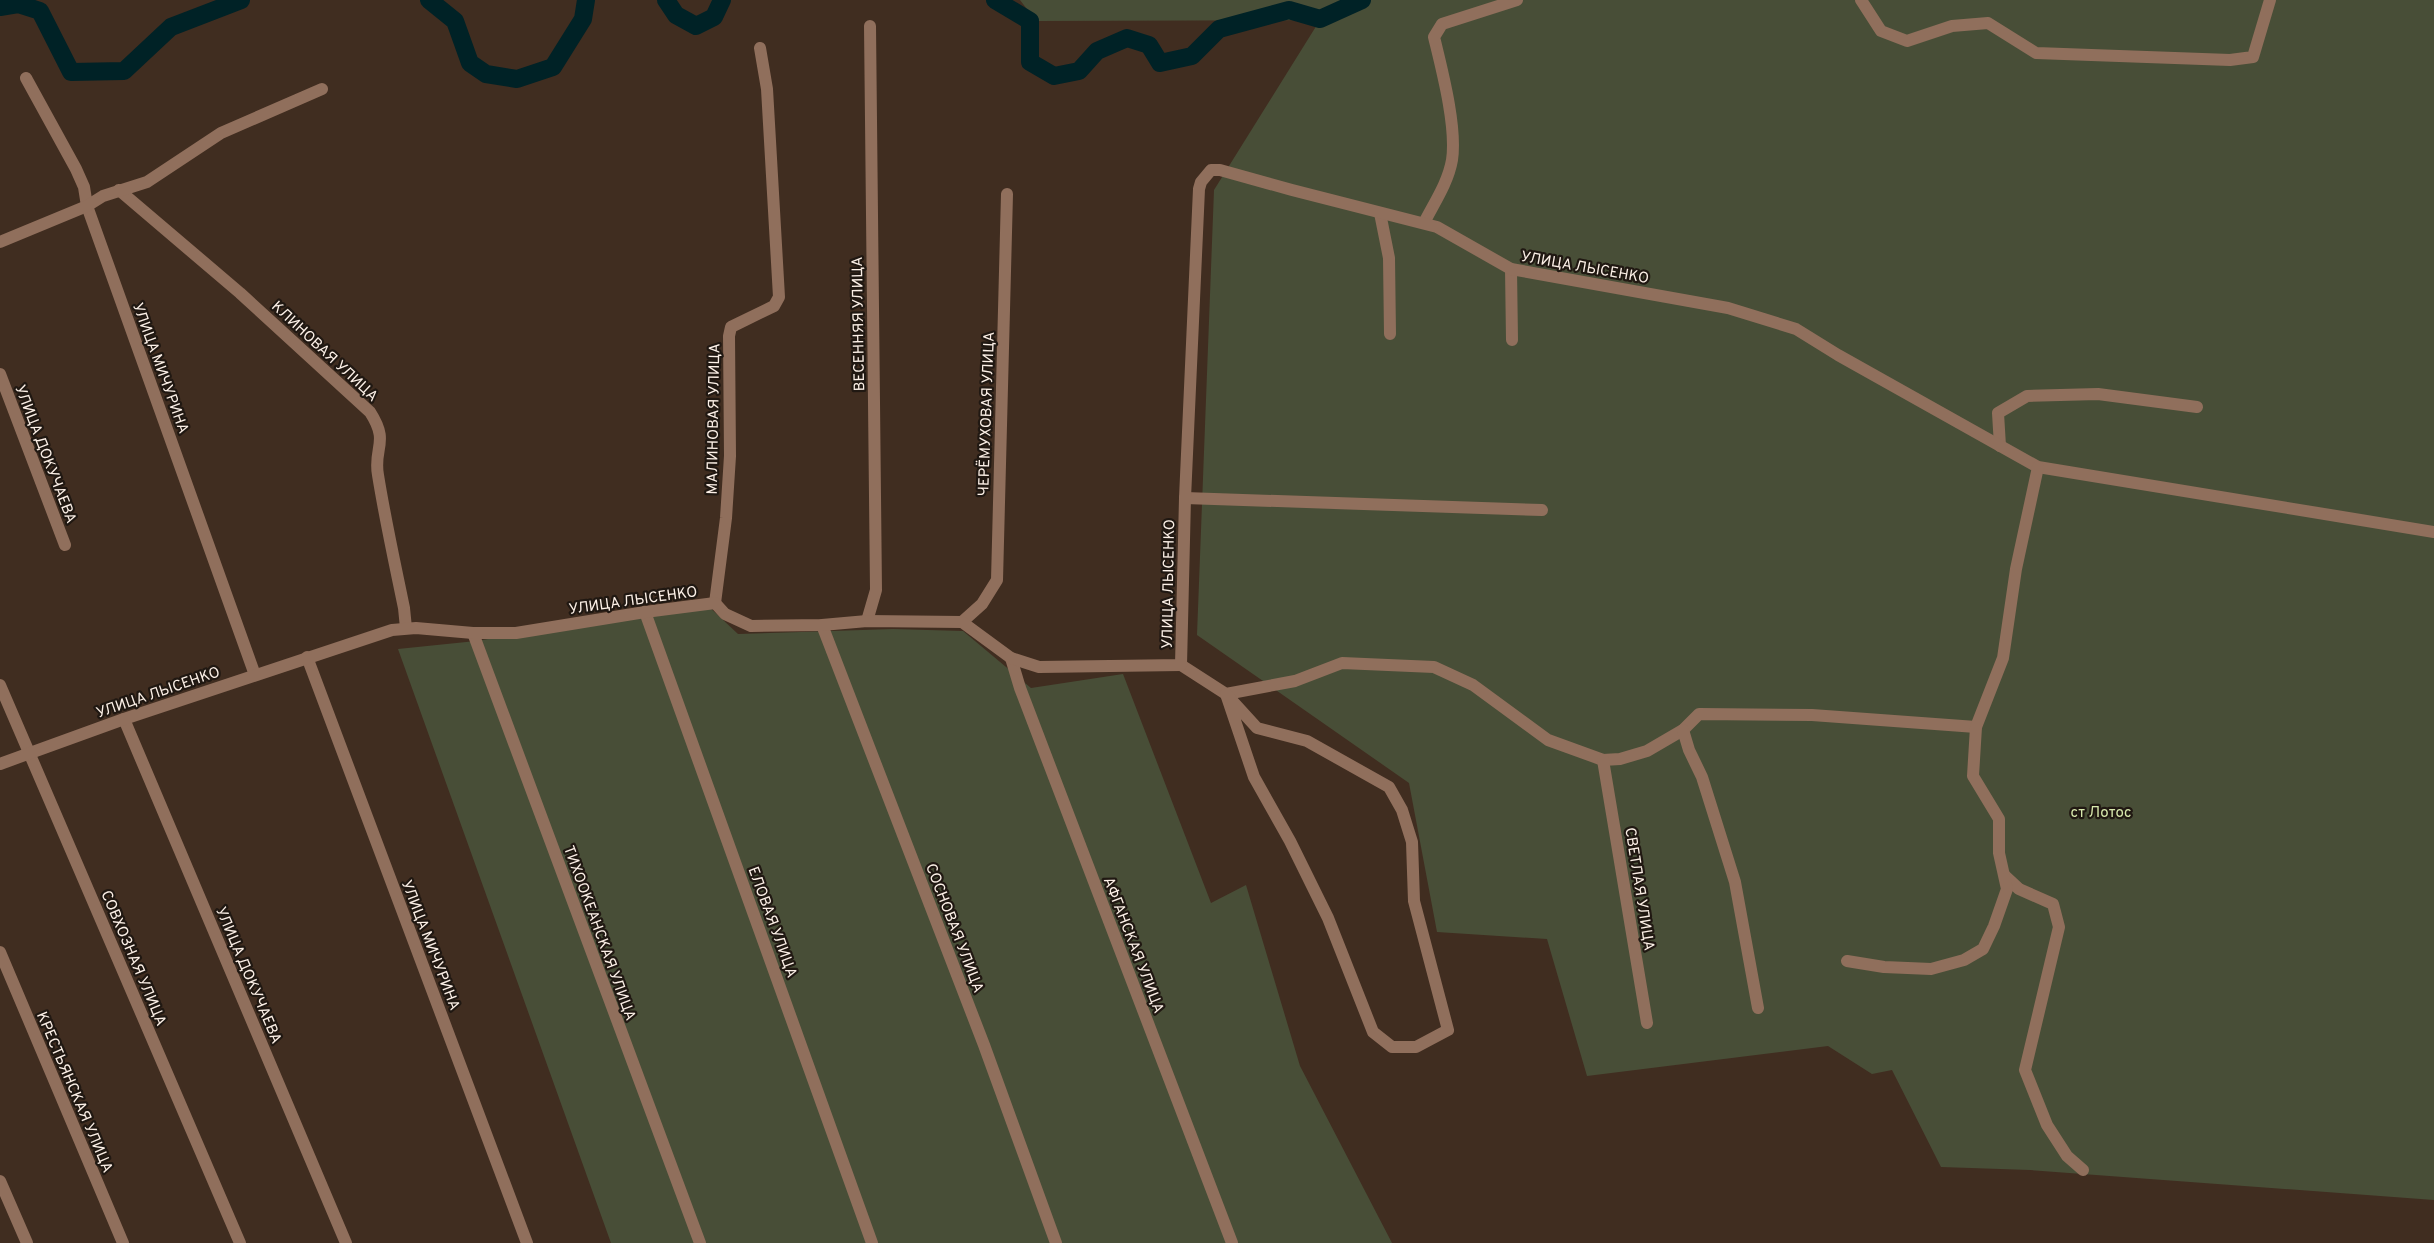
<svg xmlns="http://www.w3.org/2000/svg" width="2434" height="1243" viewBox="0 0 2434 1243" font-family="Overpass,sans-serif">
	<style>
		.green { fill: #484e37 }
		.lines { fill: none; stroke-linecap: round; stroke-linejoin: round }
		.river { stroke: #002226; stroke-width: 18 }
		.minor { stroke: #906f5c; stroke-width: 12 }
		.labels { text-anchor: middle; stroke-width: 4.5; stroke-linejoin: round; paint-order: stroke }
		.street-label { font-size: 15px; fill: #fcf0e7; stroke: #201812 }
		.park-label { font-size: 15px; fill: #d8e9ad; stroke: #201812 }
	</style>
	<rect width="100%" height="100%" fill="#402d20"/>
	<g class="green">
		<path d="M1020,0H2434V1200L2030,1170L1941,1167L1892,1070L1872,1074L1828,1046L1587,1076L1547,939L1437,932L1409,783L1197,635L1214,190L1320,20L1036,21Z"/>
		<path d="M706,604L738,634L893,629L963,631L1031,688L1123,674L1211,903L1246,885L1300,1066L1392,1243H611L398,649L476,641Z"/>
	</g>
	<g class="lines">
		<g class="river">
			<path d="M429,0L455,21L470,63L486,74L517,79L553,67L583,19L586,0"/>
			<path d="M666,0L676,15L696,26L714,17L722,0"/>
			<path d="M995,0L1030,21V62L1054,76L1079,71L1097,51L1127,38L1149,45L1160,63L1192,56L1219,29L1289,10L1320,19L1362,0"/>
			<path d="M0,7L18,4L40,11L71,72L124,71L171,27L241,0"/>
		</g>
		<g class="minor">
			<path d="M1861,0L1881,31L1907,41L1952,26L1988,23L2036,53L2230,60L2253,57L2270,0"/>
			<path d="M26,78L76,169L84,187L87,206L255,675"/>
			<path d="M119,190L240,293L370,412C390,443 373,447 378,475C385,519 395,564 404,608L406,628"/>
			<path d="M1380,213L1389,258L1390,334"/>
			<path d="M1424,223C1434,203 1448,183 1452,160C1457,127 1442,70 1434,37L1442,24L1517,0"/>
			<path d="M0,242L87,206L103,196L147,182L221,133L322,89"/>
			<path d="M1511,269L1512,340"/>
			<path d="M0,374L65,545"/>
			<path d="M2000,446L1998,413L2027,396L2098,394L2197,407"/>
			<path d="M1185,498L1542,510"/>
			<path d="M715,603L726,518L730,456L729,336L731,327L774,306L779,297L767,89L760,48"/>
			<path d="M645,612L872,1243"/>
			<path d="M867,621L876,590L870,26"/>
			<path d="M962,622L982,604L997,580L1007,194"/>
			<path d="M822,625L984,1045L1056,1243"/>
			<path d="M473,633L700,1243"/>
			<path d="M307,657L527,1243"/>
			<path d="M1011,658L1020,688L1232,1243"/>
			<path d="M1181,665L1226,694L1295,681L1342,663L1434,667L1473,685L1548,740L1603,760L1620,759L1647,751L1683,730L1699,714L1812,715L1976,727"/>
			<path d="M0,685L240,1243"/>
			<path d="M1226,694L1257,728L1307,741L1389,787L1402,810L1412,842L1414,901L1448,1030L1416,1047H1392L1373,1032L1328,918L1290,841L1254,777Z"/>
			<path d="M124,719L346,1243"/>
			<path d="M1683,730L1689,750L1702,777L1735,882L1758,1008"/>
			<path d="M1603,760L1647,1023"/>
			<path d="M0,764L124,719L392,630L416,628L473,633H516L645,612L715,603L725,614L751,626L822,625L867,621L962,622L1011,658L1039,667L1181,665L1185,498L1199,189L1201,182L1211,170H1220L1292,190L1437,227L1511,269L1728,308L1796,329L1838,355L2038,467L2434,532"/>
			<path d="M2005,876L2019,889L2053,904L2059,927L2025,1070L2047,1125L2067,1156L2083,1170"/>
			<path d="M0,952L123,1243"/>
			<path d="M1847,961L1884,967L1931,969L1964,960L1983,949L1994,926L2007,889L1999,853V819L1973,776L1976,727L2003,658L2016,569L2038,467"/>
			<path d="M0,1181L27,1243"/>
		</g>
	</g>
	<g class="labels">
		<g class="street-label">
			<text transform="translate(1585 267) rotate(10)" y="5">УЛИЦА ЛЫСЕНКО</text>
			<text transform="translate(858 324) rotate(-91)" y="5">ВЕСЕННЯЯ УЛИЦА</text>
			<text transform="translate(325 351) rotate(43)" y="5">КЛИНОВАЯ УЛИЦА</text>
			<text transform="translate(161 368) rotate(70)" y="5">УЛИЦА МИЧУРИНА</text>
			<text transform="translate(986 414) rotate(-88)" y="5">ЧЕРЁМУХОВАЯ УЛИЦА</text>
			<text transform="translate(713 419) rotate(-89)" y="5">МАЛИНОВАЯ УЛИЦА</text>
			<text transform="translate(46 454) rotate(69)" y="5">УЛИЦА ДОКУЧАЕВА</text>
			<text transform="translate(1168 584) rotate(-89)" y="5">УЛИЦА ЛЫСЕНКО</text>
			<text transform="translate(633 600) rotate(-8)" y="5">УЛИЦА ЛЫСЕНКО</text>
			<text transform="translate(158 692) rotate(-19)" y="5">УЛИЦА ЛЫСЕНКО</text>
			<text transform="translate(1640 889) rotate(81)" y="5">СВЕТЛАЯ УЛИЦА</text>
			<text transform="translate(773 922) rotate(70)" y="5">ЕЛОВАЯ УЛИЦА</text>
			<text transform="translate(955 928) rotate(69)" y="5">СОСНОВАЯ УЛИЦА</text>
			<text transform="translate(600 933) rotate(70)" y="5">ТИХООКЕАНСКАЯ УЛИЦА</text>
			<text transform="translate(431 945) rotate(69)" y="5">УЛИЦА МИЧУРИНА</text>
			<text transform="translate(1134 945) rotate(69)" y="5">АФГАНСКАЯ УЛИЦА</text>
			<text transform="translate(134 958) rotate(67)" y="5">СОВХОЗНАЯ УЛИЦА</text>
			<text transform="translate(249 975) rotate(67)" y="5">УЛИЦА ДОКУЧАЕВА</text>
			<text transform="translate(75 1092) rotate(67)" y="5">КРЕСТЬЯНСКАЯ УЛИЦА</text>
		</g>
		<g class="park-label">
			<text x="2101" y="817">ст Лотос</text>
		</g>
	</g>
</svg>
